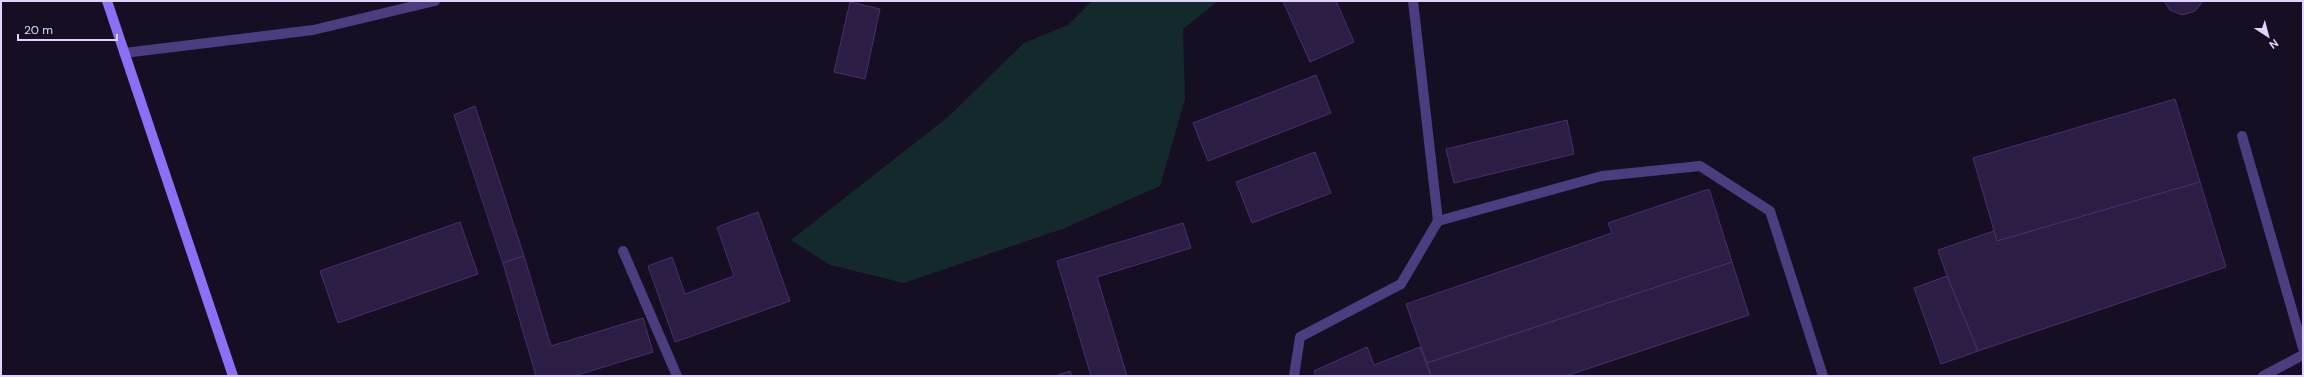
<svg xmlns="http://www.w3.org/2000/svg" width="2304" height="377" viewBox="0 0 2304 377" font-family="'DM Sans',sans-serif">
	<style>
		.green { fill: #13292c }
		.building { fill: #2b1d43; stroke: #47306d }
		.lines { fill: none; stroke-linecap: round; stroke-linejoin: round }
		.service { stroke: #4b3d7f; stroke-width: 10 }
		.minor { stroke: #4b3d7f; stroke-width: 10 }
		.secondary { stroke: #8b70f7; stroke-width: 10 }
	</style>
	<rect width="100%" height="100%" fill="#160f23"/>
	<path class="green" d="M1092,1H1218L1183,29L1185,99L1160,186L1065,228L904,283L830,265L791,240L948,117L1024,43L1068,25Z"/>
	<g class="building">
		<path d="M1283,1H1336L1354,42L1310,62Z"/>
		<path d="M2164,1H2203L2195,11L2182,15L2170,10Z"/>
		<path d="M850,2L880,9L865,79L834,72Z"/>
		<path d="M1316,75L1331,113L1208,161L1193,123Z"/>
		<path d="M2175,99L2200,182L1997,241L1973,158Z"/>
		<path d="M475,106L524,256L503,263L454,115Z"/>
		<path d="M1567,120L1574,154L1454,183L1446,149Z"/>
		<path d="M1315,152L1331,193L1252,223L1236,182Z"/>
		<path d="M2200,182L2226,267L1978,351L1947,276L1938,250L1994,231L1997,241Z"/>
		<path d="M1709,189L1732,262L1427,363L1406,304L1612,233L1608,223Z"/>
		<path d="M758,212L790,301L675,342L648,266L672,257L685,294L734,276L717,227Z"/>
		<path d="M460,222L478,274L338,323L320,271Z"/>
		<path d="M1183,223L1191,248L1097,277L1127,376H1091L1057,261Z"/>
		<path d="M524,256L551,346L643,318L653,352L574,376H536L503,263Z"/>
		<path d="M1732,262L1749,315L1566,376H1431L1427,363Z"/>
		<path d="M1947,276L1978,351L1941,364L1914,288Z"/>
		<path d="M1367,347L1374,365L1420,347L1431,376H1316L1314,371Z"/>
		<path d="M1070,371L1072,376H1055Z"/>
	</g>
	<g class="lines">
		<g class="service">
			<path d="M2242,136L2303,348"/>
			<path d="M1438,221L1602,176L1700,166L1770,211L1823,376"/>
			<path d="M623,251L677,376"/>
			<path d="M1294,376L1300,337L1401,284L1438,221L1413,1"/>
			<path d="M2263,376L2303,355"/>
		</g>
		<path class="minor" d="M124,53L313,30L435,1"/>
		<path class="secondary" d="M107,1L233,376"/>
	</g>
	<rect width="2304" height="377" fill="none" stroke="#e0d4fc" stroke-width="4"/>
	<g transform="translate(2268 36) rotate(144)" stroke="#160f23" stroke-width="3" paint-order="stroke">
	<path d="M0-3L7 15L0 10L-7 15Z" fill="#e0d4fc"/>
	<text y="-6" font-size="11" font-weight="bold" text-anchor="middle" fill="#e0d4fc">N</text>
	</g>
	<path d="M18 34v6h99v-6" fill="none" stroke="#e0d4fc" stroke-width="2"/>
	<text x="24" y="34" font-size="12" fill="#e0d4fc" stroke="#160f23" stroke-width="3" paint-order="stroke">20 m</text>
</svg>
